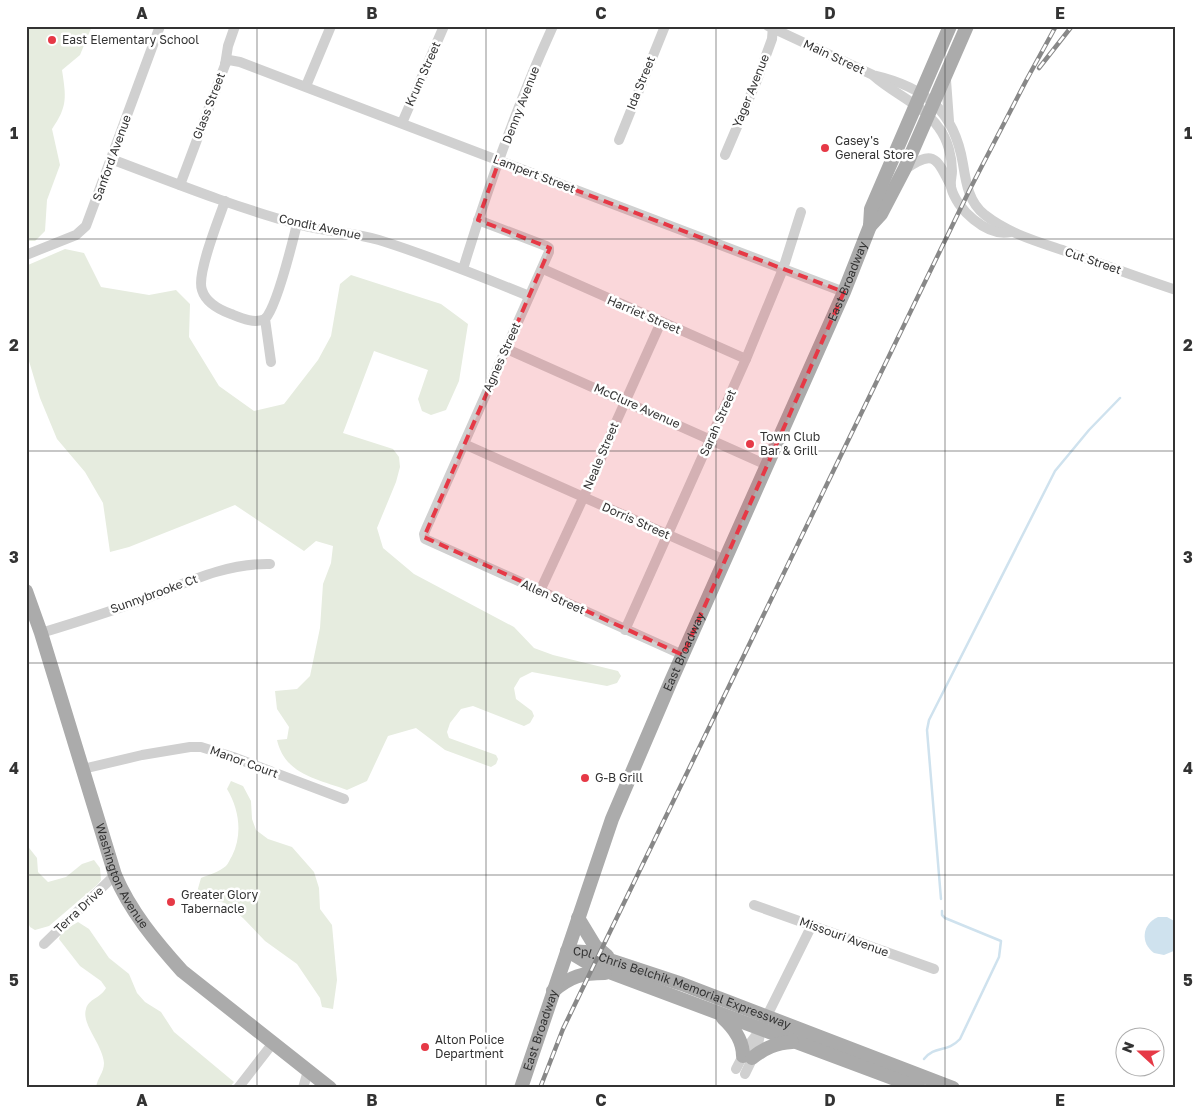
<svg xmlns="http://www.w3.org/2000/svg" width="1202" height="1114" viewBox="0 0 1202 1114" font-family="'Golos Text',sans-serif">
	<style>
		.green { fill: #e6ecdf }
		.water { fill: #cfe2ee }
		.lines { fill: none; stroke-linecap: round; stroke-linejoin: round }
		.stream { stroke: #cfe2ee; stroke-width: 2.5 }
		.minor { stroke: #d0d0d0; stroke-width: 10 }
		.major { stroke: #ababab; stroke-width: 14 }
		.rail-casing { stroke: #888; stroke-width: 4.5 }
		.rail { stroke: #fff; stroke-width: 2.5; stroke-dasharray: 8; stroke-linecap: butt }
		.marked { fill: #e63946; fill-opacity: 0.2; stroke: #e63946; stroke-width: 4; stroke-dasharray: 10 6; stroke-linejoin: round }
		.grid { fill: none; stroke: #333; stroke-width: 1; stroke-opacity: 0.55 }
		.poi-dot { fill: #e63946; stroke: #fff; stroke-width: 2 }
		.labels { text-anchor: middle; stroke-width: 5; stroke-linejoin: round; paint-order: stroke }
		.poi-label { font-size: 12px; fill: #333; stroke: #fff; text-anchor: start }
		.street-label { font-size: 12px; fill: #333; stroke: #fff }
		.neatline { fill: none; stroke: #333; stroke-width: 2 }
		.grid-label { font-size: 16px; text-anchor: middle; font-weight: bold; fill: #333 }
	</style>
	<rect width="100%" height="100%" fill="#fff"/>
	<g class="green">
		<path d="M26,26H92L80,55L62,70C66,97 68,106 52,129L60,165L47,200L45,231L35,241H26Z"/>
		<path d="M65,249L84,253L101,287L149,295L176,290L190,304L189,337L219,386L254,411L284,404L318,360L331,336L340,284L351,275L441,304L468,324L459,381L446,410L431,415L422,411L418,399L428,370L374,351L343,433L393,449L399,457L400,467L396,482L377,528L383,548L414,574L514,627L534,648L553,655L618,671L621,676L617,683L607,686L532,672L520,678L514,688L516,699L532,711L534,716L530,723L524,726L473,706L461,709L450,723L447,732L449,738L496,755L498,759L496,764L491,767L445,750L416,728L388,736L367,781L347,790C318,779 285,775 277,740L287,739L289,727L277,709L275,691L297,689L310,676L320,628L323,584L331,563L333,546L316,541L304,551L235,505L129,547L110,552L103,503L85,472L57,439L40,398L26,351V268L28,265Z"/>
		<path d="M231,781L243,786L251,801L252,819L256,830L268,839L292,847L314,872L319,888L320,909L332,925L337,980L333,1009L322,1007L320,998L297,964L265,941L243,918L225,903L204,898L197,892L201,878C208,875 219,872 226,866C228,864 230,859 232,856C243,834 239,809 227,789Z"/>
		<path d="M26,844L37,858L38,872L48,882L66,877L82,864L94,860L100,868L101,880L97,885L49,926L35,930L30,927L26,919Z"/>
		<path d="M78,922L89,929L109,958L129,974L137,993L145,1002L161,1012L174,1032L234,1082L229,1088H96C97,1078 104,1073 104,1063C103,1045 81,1024 86,1009C88,999 101,998 106,988L101,981L80,966L59,939L61,932Z"/>
	</g>
	<path class="water" d="M1158,917H1167L1176,922V950L1164,955L1154,953C1140,943 1142,924 1158,917Z"/>
	<g class="lines">
		<g class="stream">
			<path d="M941,899L927,730L929,720L1055,471L1089,430L1120,398"/>
			<path d="M924,1059C935,1045 947,1053 960,1039L999,957L1001,941L945,918L942,915V911"/>
		</g>
		<g class="minor">
			<path d="M768,26L873,75C925,87 954,110 963,164C966,183 969,203 985,215C1009,234 1039,242 1068,252C1104,265 1140,278 1176,290"/>
			<path d="M225,64L229,60L240,62L844,292"/>
			<path d="M874,76C894,94 923,105 939,128C948,140 952,157 952,171C952,176 950,182 951,187C956,209 987,237 1010,232"/>
			<path d="M946,80L949,121"/>
			<path d="M306,86L331,26"/>
			<path d="M402,123L444,26"/>
			<path d="M619,140L665,26"/>
			<path d="M725,155L757,80L772,39L773,26"/>
			<path d="M111,159C172,182 234,207 297,224C324,232 353,232 379,240C430,256 480,276 529,296"/>
			<path d="M904,170C934,149 936,157 951,186"/>
			<path d="M180,185L225,65L228,46L235,26"/>
			<path d="M225,201C219,219 196,274 202,290C206,303 220,310 231,314C241,318 254,324 265,319"/>
			<path d="M478,220L546,246L549,248V252L426,529L424,534L425,539L683,655"/>
			<path d="M26,255L76,235L86,226L160,26"/>
			<path d="M463,269C488,187 517,105 553,26"/>
			<path d="M543,269L746,359"/>
			<path d="M507,349L767,465"/>
			<path d="M271,362L265,319C277,307 292,244 297,224"/>
			<path d="M464,444L725,560"/>
			<path d="M540,591L597,468L617,420L661,322"/>
			<path d="M625,630L746,359L783,269L801,212"/>
			<path d="M41,633C74,623 106,613 139,601C182,585 223,563 270,564"/>
			<path d="M83,769L142,755L190,747H201L233,757L344,799"/>
			<path d="M754,905L934,969"/>
			<path d="M44,944L115,875"/>
			<path d="M736,1069L748,1046L760,1030L812,925"/>
			<path d="M745,1074C752,1059 760,1046 760,1030"/>
			<path d="M238,1088L273,1043"/>
			<path d="M303,1088L308,1071"/>
		</g>
		<g class="major">
			<path d="M870,226L881,214L905,168L967,26"/>
			<path id="s1" d="M26,591L41,633L115,875C130,911 156,942 182,971L330,1088"/>
			<path d="M578,918L595,946L607,956"/>
			<path id="s2" d="M567,951L585,952L682,984L953,1088"/>
			<path d="M568,951L593,966L919,1088"/>
			<path d="M553,991C571,976 582,973 605,973"/>
			<path d="M723,1018C734,1028 743,1040 743,1056"/>
			<path d="M752,1058C765,1048 776,1043 792,1042"/>
			<path id="s3" d="M521,1088L612,819L671,681L844,292L870,226L871,209L950,26"/>
		</g>
		<defs>
			<g id="rail">
				<path d="M1039,68L1072,26"/>
				<path d="M540,1088L563,1029L590,973L970,189L1027,79L1056,26"/>
			</g>
		</defs>
		<use href="#rail" class="rail-casing"/>
		<use href="#rail" class="rail"/>
	</g>
	<path class="marked" d="M499,161L844,292L683,655L424,537L550,248L478,220Z"/>
	<path class="grid" d="M257,26V1088M486,26V1088M716,26V1088M945,26V1088M26,239H1176M26,451H1176M26,663H1176M26,875H1176"/>
	<g class="poi-dot">
		<circle cx="52" cy="40" r="5"/>
		<circle cx="825" cy="148" r="5"/>
		<circle cx="750" cy="444" r="5"/>
		<circle cx="585" cy="778" r="5"/>
		<circle cx="171" cy="902" r="5"/>
		<circle cx="425" cy="1047" r="5"/>
	</g>
	<g class="labels">
		<g class="poi-label">
			<text x="62" y="44">East Elementary School</text>
			<text x="835" y="145">Casey's<tspan x="835" dy="14">General Store</tspan></text>
			<text x="760" y="441">Town Club<tspan x="760" dy="14">Bar &amp; Grill</tspan></text>
			<text x="595" y="782">G-B Grill</text>
			<text x="181" y="899">Greater Glory<tspan x="181" dy="14">Tabernacle</tspan></text>
			<text x="435" y="1044">Alton Police<tspan x="435" dy="14">Department</tspan></text>
		</g>
		<g class="street-label">
			<text transform="translate(834 57) rotate(25)" y="4">Main Street</text>
			<text transform="translate(423 74) rotate(-66)" y="4">Krum Street</text>
			<text transform="translate(641 83) rotate(-68)" y="4">Ida Street</text>
			<text transform="translate(751 91) rotate(-68)" y="4">Yager Avenue</text>
			<text transform="translate(521 105) rotate(-69)" y="4">Denny Avenue</text>
			<text transform="translate(209 106) rotate(-69)" y="4">Glass Street</text>
			<text transform="translate(112 158) rotate(-70)" y="4">Sanford Avenue</text>
			<text transform="translate(534 174) rotate(21)" y="4">Lampert Street</text>
			<text transform="translate(320 227) rotate(12)" y="4">Condit Avenue</text>
			<text transform="translate(1093 261) rotate(19)" y="4">Cut Street</text>
			<text dy="4" stroke="none"><textPath href="#s3" startOffset="871">East Broadway</textPath></text>
			<text transform="translate(644 315) rotate(23)" y="4">Harriet Street</text>
			<text transform="translate(502 357) rotate(-66)" y="4">Agnes Street</text>
			<text transform="translate(637 406) rotate(24)" y="4">McClure Avenue</text>
			<text transform="translate(718 423) rotate(-66)" y="4">Sarah Street</text>
			<text transform="translate(601 456) rotate(-67)" y="4">Neale Street</text>
			<text transform="translate(636 521) rotate(24)" y="4">Dorris Street</text>
			<text transform="translate(154 594) rotate(-20)" y="4">Sunnybrooke Ct</text>
			<text transform="translate(553 597) rotate(24)" y="4">Allen Street</text>
			<text dy="4" stroke="none"><textPath href="#s3" startOffset="466">East Broadway</textPath></text>
			<text transform="translate(244 762) rotate(20)" y="4">Manor Court</text>
			<text dy="4" stroke="none"><textPath href="#s1" startOffset="301">Washington Avenue</textPath></text>
			<text transform="translate(79 910) rotate(-43)" y="4">Terra Drive</text>
			<text transform="translate(844 937) rotate(20)" y="4">Missouri Avenue</text>
			<text dy="4" stroke="none"><textPath href="#s2" startOffset="121">Cpl. Chris Belchik Memorial Expressway</textPath></text>
			<text dy="4" stroke="none"><textPath href="#s3" startOffset="61">East Broadway</textPath></text>
		</g>
	</g>
	<rect width="1202" height="1114" fill="none" stroke="#ffffff" stroke-width="55"/>
	<g transform="translate(1140 1052) rotate(291)"><circle r="24" fill="#ffffff" stroke="#adadad"/>
	<path d="M0-4L9 19L0 12L-9 19Z" fill="#e63946"/>
	<text y="-8" font-size="14" font-weight="bold" text-anchor="middle" fill="#333333">N</text>
	</g>
	<rect x="28" y="28" width="1146" height="1058" class="neatline"/>
	<g class="grid-label">
		<text x="142" y="19">A</text>
		<text x="372" y="19">B</text>
		<text x="601" y="19">C</text>
		<text x="830" y="19">D</text>
		<text x="1060" y="19">E</text>
		<text x="14" y="139">1</text>
		<text x="1188" y="139">1</text>
		<text x="14" y="351">2</text>
		<text x="1188" y="351">2</text>
		<text x="14" y="563">3</text>
		<text x="1188" y="563">3</text>
		<text x="14" y="774">4</text>
		<text x="1188" y="774">4</text>
		<text x="14" y="986">5</text>
		<text x="1188" y="986">5</text>
		<text x="142" y="1106">A</text>
		<text x="372" y="1106">B</text>
		<text x="601" y="1106">C</text>
		<text x="830" y="1106">D</text>
		<text x="1060" y="1106">E</text>
	</g>
</svg>
